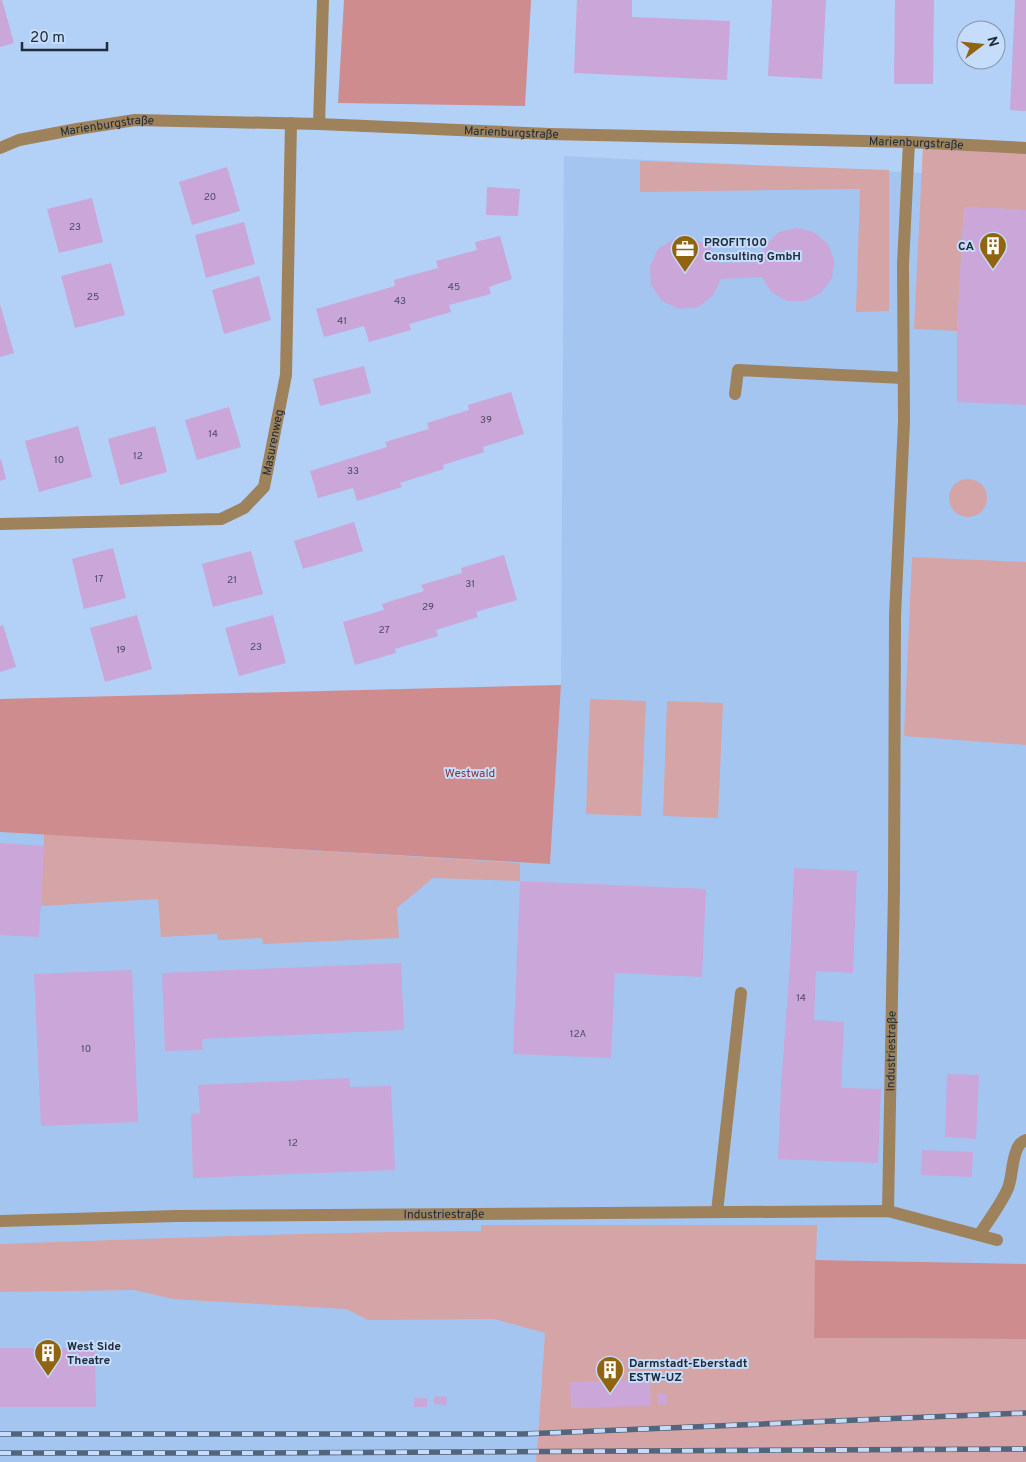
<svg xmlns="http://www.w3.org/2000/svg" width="1026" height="1462" viewBox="0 0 1026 1462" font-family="Overpass,sans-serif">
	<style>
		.built { fill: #a5c5f1 }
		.green { fill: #d5a4a6 }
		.forest { fill: #ce8c8f }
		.building { fill: #caa6d9 }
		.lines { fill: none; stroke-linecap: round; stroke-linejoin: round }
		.minor { stroke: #9d825b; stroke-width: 12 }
		.rail-casing { stroke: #53657b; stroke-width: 5.5 }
		.rail { stroke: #c5dcfb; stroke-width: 4; stroke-dasharray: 11; stroke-linecap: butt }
		.labels { text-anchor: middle; stroke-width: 4; stroke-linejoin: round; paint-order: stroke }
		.number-label { font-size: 10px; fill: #4b4a62 }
		.street-label { font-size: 12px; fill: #212c3a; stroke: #c5dcfb }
		.poi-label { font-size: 12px; font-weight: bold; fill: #212c3a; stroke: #c5dcfb; text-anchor: start }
		.park-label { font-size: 12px; fill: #87363f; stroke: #c5dcfb }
	</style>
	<rect width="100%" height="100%" fill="#b3d0f6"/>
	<path class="built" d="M564,156L1026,178V1264L816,1260L545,1333L536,1462H0V832L550,864L561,685Z"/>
	<g class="green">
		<path d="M923,146L1026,152V210L964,207L957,331L914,329Z"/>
		<path d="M640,161L889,170V311L856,312L860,189L640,192Z"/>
		<circle cx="968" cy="498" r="19"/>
		<path d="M912,557L1026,562V745L904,736Z"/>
		<path d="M590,699L646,701L641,816L586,814Z"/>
		<path d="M667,701L723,703L718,818L663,816Z"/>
		<path d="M44,834L520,863V881L433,878L397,908L399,938L263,944L262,938L218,940L217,934L161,937L158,899L41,906Z"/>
		<path d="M481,1225H817L814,1338L1026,1339V1462H536L545,1333L494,1319L368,1320L346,1309L173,1299L134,1290L0,1292V1244C160,1238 320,1232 481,1231Z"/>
	</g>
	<g class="forest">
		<path d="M344,0H531L525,106L338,103Z"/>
		<path d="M561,685L550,864L0,832V699Z"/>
		<path d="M815,1260L1026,1264V1339L814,1338Z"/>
	</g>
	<g class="building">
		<path d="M0,0H2L14,43L0,47Z"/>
		<path d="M577,0H632V17L730,21L727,80L574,73Z"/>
		<path d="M772,0H826L822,79L768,76Z"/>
		<path d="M895,0H934L933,84H894Z"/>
		<path d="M1015,0H1026V111L1010,110Z"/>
		<path d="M227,167L240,211L192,225L179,182Z"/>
		<path d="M487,187L520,189L518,216L486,215Z"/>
		<path d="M92,198L103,242L59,253L47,209Z"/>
		<path d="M964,207L1026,210V405L957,402V331Z"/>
		<path d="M244,222L255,264L206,278L195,235Z"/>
		<path d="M797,228L814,232L828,244L834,260L832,278L821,293L805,301H787L771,292L762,277L721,279L713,296L698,307L679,309L662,301L651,285L650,266L658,249L674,239L693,238L710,247L720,263L760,262L766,245L779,232Z"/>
		<path d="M500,236L512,279L489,287L491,294L449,305L451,312L409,324L411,330L369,342L364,326L324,337L316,309L395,286L394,280L438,268L436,261L477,250L475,242Z"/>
		<path d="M111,263L125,315L75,328L61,276Z"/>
		<path d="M259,276L271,320L224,334L212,290Z"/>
		<path d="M0,304L14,353L0,357Z"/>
		<path d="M364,366L371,393L320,406L313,379Z"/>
		<path d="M511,392L524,434L483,447L484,452L443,465L444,469L400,483L402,487L357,501L353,488L318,498L310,471L387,447L385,442L429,429L427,423L469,410L468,405Z"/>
		<path d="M229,407L241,447L197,460L185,420Z"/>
		<path d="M78,426L92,477L39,492L25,441Z"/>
		<path d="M155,426L167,472L120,485L108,439Z"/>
		<path d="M1,459L6,479L0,481V460Z"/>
		<path d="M354,522L363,551L303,569L294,541Z"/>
		<path d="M113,548L126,598L84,609L72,559Z"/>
		<path d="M251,551L263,594L213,607L202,564Z"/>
		<path d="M504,555L517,600L476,612L478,617L436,630L438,636L395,649L396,653L355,665L343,622L384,610L382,604L424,591L421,585L462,573L461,568Z"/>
		<path d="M137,615L152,669L105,682L90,628Z"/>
		<path d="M273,615L286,663L239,676L225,628Z"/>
		<path d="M3,625L16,667L0,672V626Z"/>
		<path d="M0,843L44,846L39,937L0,935Z"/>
		<path d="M794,868L857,871L853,973L816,971L814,1020L844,1022L841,1088L881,1089L878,1163L778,1159L781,1086L790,964Z"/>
		<path d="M520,881L706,889L702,977L615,973L611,1058L513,1054Z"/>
		<path d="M401,963L404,1030L202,1039L203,1050L165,1051L162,973Z"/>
		<path d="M132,970L138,1122L41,1126L34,974Z"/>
		<path d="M947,1074L979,1075L976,1139L945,1137Z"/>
		<path d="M349,1078L350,1087L391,1086L395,1170L193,1178L191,1114L200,1113L198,1085Z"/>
		<path d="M922,1150L973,1152L972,1177L921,1175Z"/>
		<path d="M0,1348H95L96,1407H0Z"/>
		<path d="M650,1379L651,1406L571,1408L570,1382Z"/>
		<path d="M666,1393L667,1404L658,1405L657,1394Z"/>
		<path d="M434,1396L447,1397L446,1405L434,1404Z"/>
		<rect x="414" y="1398" width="13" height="9"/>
	</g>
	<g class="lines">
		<g class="minor">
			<path d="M319,124L323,0"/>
			<path id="s1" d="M0,148L19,140L77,129L135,120L319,124L550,134L909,142L1026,148"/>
			<path d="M735,394L738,370L903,378"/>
			<path id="s2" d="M0,524L221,519L244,508L264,487L286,375L291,123"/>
			<path id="s3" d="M888,1211L894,890L895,616L904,421L903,264L909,142"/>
			<path d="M717,1212L741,993"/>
			<path id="s4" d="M0,1221L176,1216L888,1211L997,1240"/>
			<path d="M979,1235C987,1223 1006,1197 1009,1185C1013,1173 1012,1144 1026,1140"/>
		</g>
		<defs>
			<g id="rail">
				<path d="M0,1434H523L1026,1413"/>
				<path d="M0,1453H244L1026,1449"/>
			</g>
		</defs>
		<use href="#rail" class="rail-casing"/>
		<use href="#rail" class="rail"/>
	</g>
	<defs>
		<symbol id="building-pin" viewBox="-11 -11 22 30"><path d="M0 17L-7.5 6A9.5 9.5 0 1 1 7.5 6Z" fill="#91640f" stroke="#c5dcfb"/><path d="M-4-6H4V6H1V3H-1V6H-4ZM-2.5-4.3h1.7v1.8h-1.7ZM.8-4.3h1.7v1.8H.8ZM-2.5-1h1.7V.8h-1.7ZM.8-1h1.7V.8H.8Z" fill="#fff"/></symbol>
		<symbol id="office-pin" viewBox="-11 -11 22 30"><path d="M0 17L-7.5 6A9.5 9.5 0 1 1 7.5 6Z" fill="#91640f" stroke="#c5dcfb"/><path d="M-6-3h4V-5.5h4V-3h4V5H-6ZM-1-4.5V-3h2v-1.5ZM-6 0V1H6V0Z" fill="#fff"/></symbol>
	</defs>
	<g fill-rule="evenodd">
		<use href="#building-pin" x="977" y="230" width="32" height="43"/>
		<use href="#office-pin" x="669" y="233" width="32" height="43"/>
		<use href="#building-pin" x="32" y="1337" width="32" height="43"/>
		<use href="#building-pin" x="594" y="1354" width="32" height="43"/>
	</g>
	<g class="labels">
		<g class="number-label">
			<text x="210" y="200">20</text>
			<text x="75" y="230">23</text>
			<text x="454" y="290">45</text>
			<text x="93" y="300">25</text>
			<text x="400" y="304">43</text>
			<text x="342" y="324">41</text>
			<text x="486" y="423">39</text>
			<text x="213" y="437">14</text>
			<text x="138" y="459">12</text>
			<text x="59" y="463">10</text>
			<text x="353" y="474">33</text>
			<text x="99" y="582">17</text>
			<text x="232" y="583">21</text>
			<text x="470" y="587">31</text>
			<text x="428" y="610">29</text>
			<text x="384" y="633">27</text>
			<text x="256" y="650">23</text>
			<text x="121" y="653">19</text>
			<text x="801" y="1001">14</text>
			<text x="578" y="1037">12A</text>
			<text x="86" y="1052">10</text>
			<text x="293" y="1146">12</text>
		</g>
		<g class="street-label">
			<text dy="4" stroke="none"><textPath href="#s1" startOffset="110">Marienburgstraße</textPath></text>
			<text dy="4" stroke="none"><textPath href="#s1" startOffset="515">Marienburgstraße</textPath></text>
			<text dy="4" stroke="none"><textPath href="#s1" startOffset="920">Marienburgstraße</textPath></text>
			<text dy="4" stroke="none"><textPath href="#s2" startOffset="321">Masurenweg</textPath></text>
			<text dy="4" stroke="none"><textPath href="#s3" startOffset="160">Industriestraße</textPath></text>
			<text dy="4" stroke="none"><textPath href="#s4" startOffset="444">Industriestraße</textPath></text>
		</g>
		<g class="poi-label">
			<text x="704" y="246">PROFIT100<tspan x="704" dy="14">Consulting GmbH</tspan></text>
			<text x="974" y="250" text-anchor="end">CA</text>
			<text x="67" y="1350">West Side<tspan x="67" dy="14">Theatre</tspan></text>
			<text x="629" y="1367">Darmstadt-Eberstadt<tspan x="629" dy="14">ESTW-UZ</tspan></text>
		</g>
		<g class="park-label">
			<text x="470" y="777">Westwald</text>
		</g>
	</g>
	<g transform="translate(981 45) rotate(74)"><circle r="24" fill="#c5dcfb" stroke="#8396ae"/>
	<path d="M0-4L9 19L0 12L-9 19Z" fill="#91640f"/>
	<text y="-8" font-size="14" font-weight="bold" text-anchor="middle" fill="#212c3a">N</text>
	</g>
	<path d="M22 42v8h85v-8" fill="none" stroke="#212c3a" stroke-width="2.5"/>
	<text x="30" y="42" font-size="15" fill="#212c3a" stroke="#c5dcfb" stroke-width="4" paint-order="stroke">20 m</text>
</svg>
